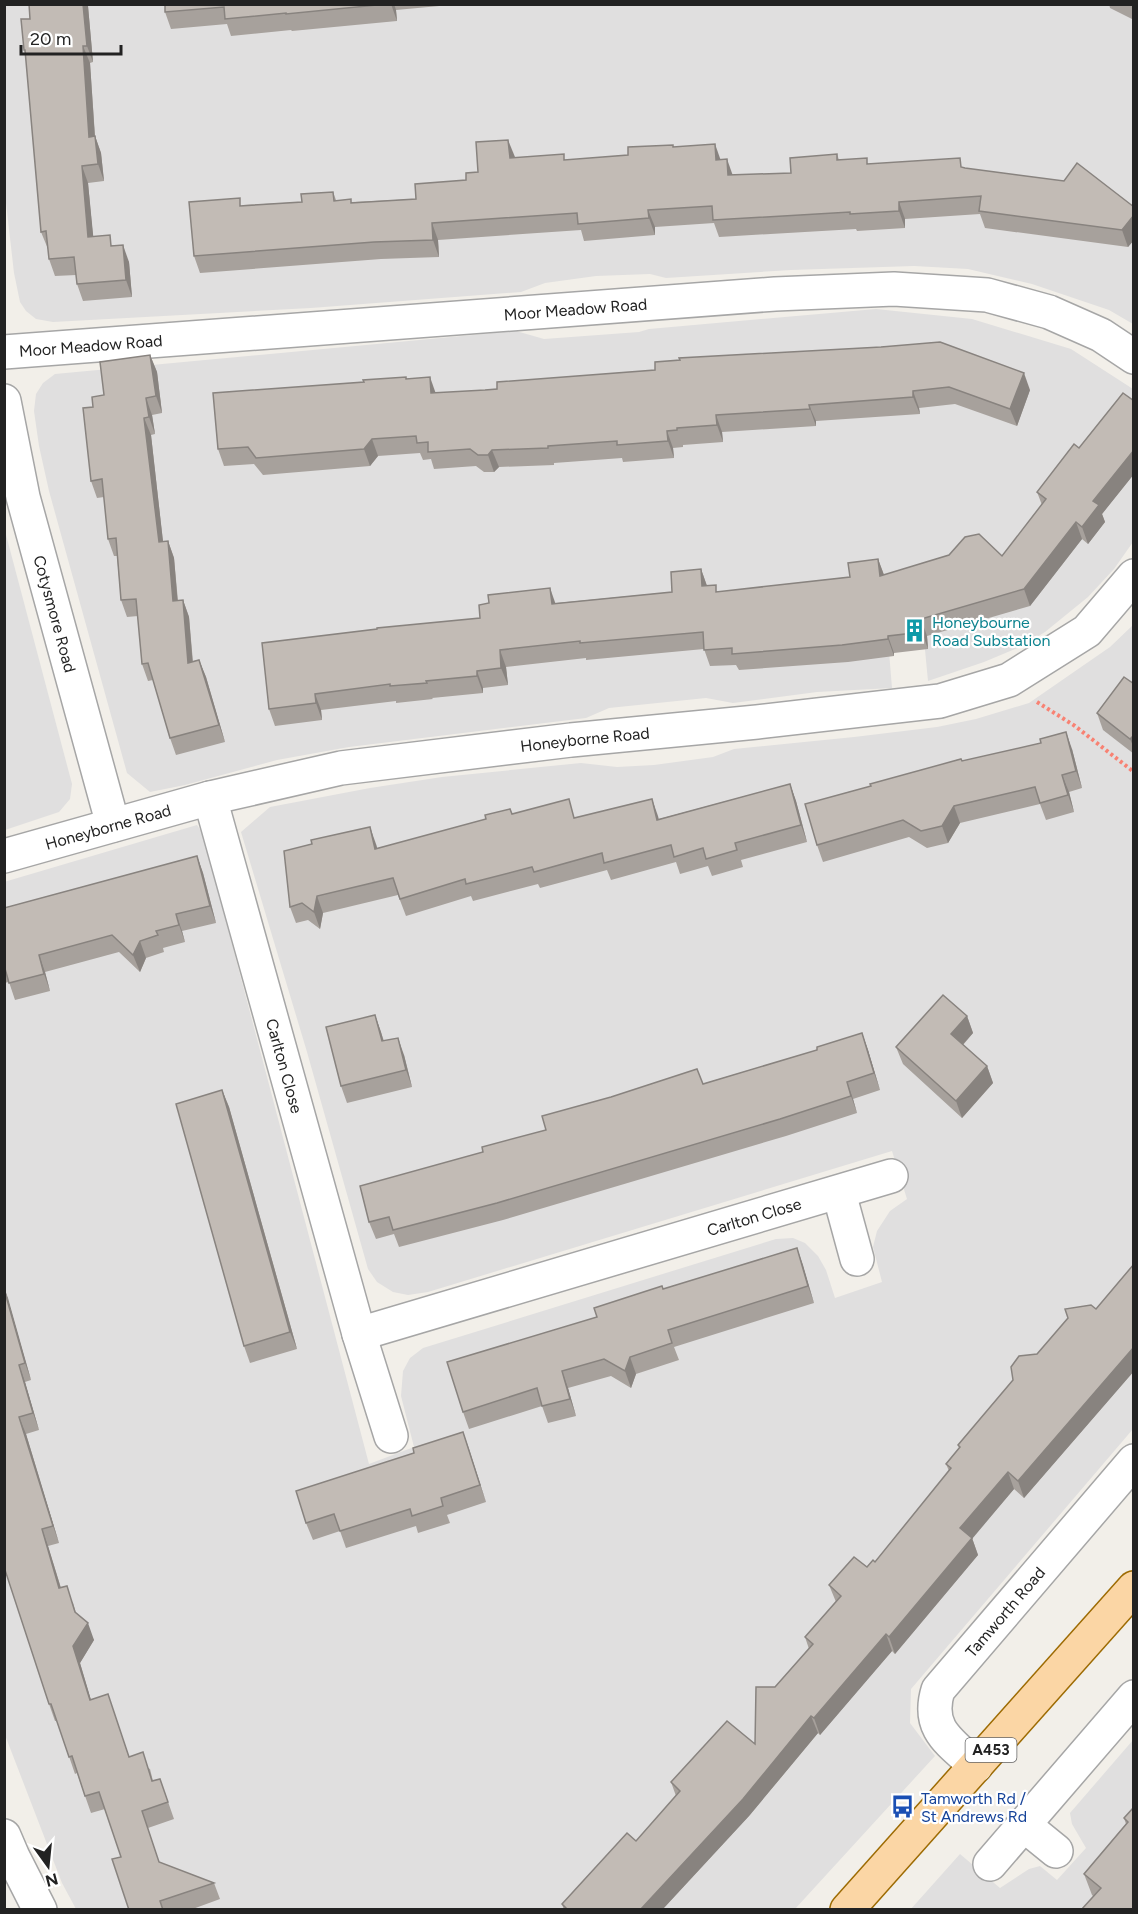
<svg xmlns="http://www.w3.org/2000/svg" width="1138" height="1914" viewBox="0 0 1138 1914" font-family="Figtree,sans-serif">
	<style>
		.residential { fill: #e0dfdf }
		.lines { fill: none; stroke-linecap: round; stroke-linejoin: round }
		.street-casing { stroke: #a6a6a6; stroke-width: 36 }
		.primary-casing { stroke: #9d6b03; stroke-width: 36 }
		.path { stroke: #f88273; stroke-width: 4; stroke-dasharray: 3 3; stroke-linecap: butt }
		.street { stroke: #fff; stroke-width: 33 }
		.primary { stroke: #fbd6a5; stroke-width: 33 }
		.wall { fill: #a7a19c }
		.shaded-wall { fill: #88837f }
		.building { fill: #c2bbb5; stroke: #88837f; stroke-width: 1.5 }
		.labels { text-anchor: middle; stroke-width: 4.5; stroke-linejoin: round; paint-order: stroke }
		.shield { fill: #fff; stroke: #646464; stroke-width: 1.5 }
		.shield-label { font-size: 15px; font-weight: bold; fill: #222 }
		.street-label { font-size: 16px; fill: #222; stroke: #fff }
		.culture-label { font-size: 16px; fill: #0d838f; stroke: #fff; text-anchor: start }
		.transit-label { font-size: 16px; fill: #164399; stroke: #fff; text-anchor: start }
	</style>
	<rect width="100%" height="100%" fill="#f2efe9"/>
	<g class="residential">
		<path d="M4,5H1133V324L1109,310L1032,284L968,269L914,266L791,270L666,278L650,274L596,276L545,283L521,292L311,308L53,322L36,319L26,311L20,302L14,273L5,194Z"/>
		<path d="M876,309L972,319L1071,349L1133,389V542L1114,569L1088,597L1045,632L1022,646L984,662L928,681L920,598L885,603L892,688L817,692L733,703L706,698L609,708L586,718L349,747L277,760L185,785L150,792L127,773L49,491L39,446L34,411L36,394L43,383L55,374L516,331L544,339L639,332L649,329Z"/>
		<path d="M5,531L72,784L70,799L59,812L5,830Z"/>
		<path d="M1133,625V1429L911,1689L910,1723L935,1756L795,1909H76L62,1883L5,1735L4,882L197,825L203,834L369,1464L414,1447L401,1396L403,1371L410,1358L423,1348L776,1239L793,1238L805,1243L818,1256L826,1270L835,1298L882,1282L873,1247L877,1231L890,1211L907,1199L892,1151L428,1292L408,1295L393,1292L377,1282L368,1269L307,1052L241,832L270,807L370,788L442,777L581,763L617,767L654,765L713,757L734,749L854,737L937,727L976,719L1029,703L1110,647Z"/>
		<path d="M1133,1740V1909L910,1910L960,1854L1000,1888L1029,1869L1040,1866L1057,1880L1086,1848L1072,1824L1070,1813Z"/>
	</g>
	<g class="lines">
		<defs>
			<g id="street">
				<path id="s1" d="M4,352L775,294L894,289L987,295L1049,312L1101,335L1134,357"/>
				<path id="s2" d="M4,401L23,497L113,825"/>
				<path id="s3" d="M210,798L359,1334L391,1436"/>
				<path id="s4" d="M4,856L210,798L341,768L571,740L757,722L940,701L1009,680L1087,631L1134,576"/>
				<path d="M839,1193L857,1259"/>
				<path id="s5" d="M359,1334L891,1176"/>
				<path id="s6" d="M976,1766C950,1742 926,1729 938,1690L1134,1461"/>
				<path d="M1024,1825L1056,1851"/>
				<path d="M4,1836L13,1857L40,1910"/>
				<path d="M990,1864L1134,1697"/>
			</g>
			<path id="primary" d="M847,1910L1134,1588"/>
		</defs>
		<use href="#street" class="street-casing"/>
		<use href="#primary" class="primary-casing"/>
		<path class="path" d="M1037,702L1075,726L1134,772"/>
		<use href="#street" class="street"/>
		<use href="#primary" class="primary"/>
	</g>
	<g class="wall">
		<path d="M29,4H97V5L88,6L93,62L90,63L95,136L101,153L104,181L88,183L93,237L114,246L129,262L132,297L83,301L77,284L76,275L55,276L49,259L48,249L41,232L26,56L24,50L30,19Z"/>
		<path d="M165,4H461L396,10L397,21L292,31L291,30L231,36L227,24L171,29L165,12Z"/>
		<path d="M1109,4H1134V20L1110,8Z"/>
		<path d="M674,147L720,160L732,175L791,173L837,154L839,160L869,164L964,168L1134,207V240L1128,247L985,228L980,214L905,219V228L857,231L856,229L719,237L714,223L655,227V235L584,241L581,230L438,240L439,257L381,259L200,273L194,256L243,205L302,202L333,192L336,200L352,202L416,199L466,180L478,172L515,158L566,160L628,155Z"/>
		<path d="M150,355L157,372L162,413L152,415L155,434L151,435L163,542L168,541L174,558L178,601L183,600L189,617L193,662L199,660L206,677L225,742L176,755L170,738L153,680L148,681L142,664L138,616L127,617L121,600L117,556H114L108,539L104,497L97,498L91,481L93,407Z"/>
		<path d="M655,370L1030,390L1017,426L955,404L919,408L920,414L816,421V426L722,432L723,442L683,445V447L673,448L674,458L623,462L622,458L554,463V465L499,467L494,472H484L476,466L434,469L431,459L423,460L420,453L378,456L370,466L263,475L254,464L224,466L218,449L407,379L435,393L485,390Z"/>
		<path d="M1134,401V474L1102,514L1105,522L1088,544L1082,539L1030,606L927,636L928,649L894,653V656L848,662L739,670L736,665L710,666L704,649L586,660V658L506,667L508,685L483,688V693L432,698L433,699L396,703V701L321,710L322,720L275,726L269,709L480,618L556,603L672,592L701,569L707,586L718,592L850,577L878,559L884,575L1002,556L1042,505L1037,492L1079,448Z"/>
		<path d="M1134,684V754L1103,730L1097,713Z"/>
		<path d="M1072,749L1082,788L1069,792L1074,812L1046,820L1040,804L960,823L948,843L927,848L909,837L823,862L817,845L962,761Z"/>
		<path d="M790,784L796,801L807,842L741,860L743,867L712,876L708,866L680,874L676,862L611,880L607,870L540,888L538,884L473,901L471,896L406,916L398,895L323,913L320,929L308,920L296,923L290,907L376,844L377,849L486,819L510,809L512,814L576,818L659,819Z"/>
		<path d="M197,856L203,873L216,923L182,931L185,942L163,948L164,952L146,958L140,972L119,952L45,972L50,991L15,1000L9,982L4,983V908Z"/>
		<path d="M375,1015L384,1041L404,1055L412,1087L347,1103L341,1086Z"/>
		<path d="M967,1016L973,1033L963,1045L987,1066L993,1083L962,1118L903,1064L896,1047Z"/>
		<path d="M862,1033L868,1050L880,1090L853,1099L857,1113L786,1136L503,1220L399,1247L394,1234L376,1239L369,1222L483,1152L546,1130L817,1050Z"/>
		<path d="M222,1090L229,1107L297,1349L250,1363L244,1346Z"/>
		<path d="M797,1248L814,1303L674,1347L679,1360L636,1374L631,1388L611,1376L568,1388L576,1416L548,1423L542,1406L469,1429L463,1412L597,1317L664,1289Z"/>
		<path d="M1134,1264V1371L1024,1498L1014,1489L972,1538L978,1555L895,1654L892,1651L820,1735L818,1733L749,1816L662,1910H564L562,1904L636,1841L676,1796L671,1782L755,1744L775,1687L809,1649L805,1637L836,1602L829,1585L867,1567L875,1562L949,1471L946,1464L959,1448L958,1445L1037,1354L1096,1309Z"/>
		<path d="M4,1287L31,1380L25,1382L39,1430L26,1434L59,1543L48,1546L61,1588L73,1603L76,1613L94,1640L80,1663L91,1700L108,1694L129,1757L150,1769L153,1781L166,1796L174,1819L148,1828L159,1862L214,1883L220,1899L190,1910H129L121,1857L105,1809L91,1813L77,1773L75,1774L57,1721H55L49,1704L4,1567Z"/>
		<path d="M463,1432L486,1502L447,1515L450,1523L418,1533L416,1526L346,1548L340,1531L313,1540L306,1523L414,1453Z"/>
		<path d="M1134,1807V1910L1093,1896L1092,1895L1084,1874L1126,1824L1124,1818Z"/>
	</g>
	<g class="shaded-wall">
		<path d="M83,4H88V6L93,62L87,46Z"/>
		<path d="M391,4H394L396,10L397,21Z"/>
		<path d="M83,46L90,63L96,154L89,137Z"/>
		<path d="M95,136L101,153L104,181L98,164Z"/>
		<path d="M508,140L515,157L516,175L510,158Z"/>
		<path d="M715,144L721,161L716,160Z"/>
		<path d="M727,159L733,176L728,175Z"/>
		<path d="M82,166L88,183L95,254L88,237Z"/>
		<path d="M899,202L905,219V228L899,211Z"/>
		<path d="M648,210L655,227V235L649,218Z"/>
		<path d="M1134,215V240L1128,247L1122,230Z"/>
		<path d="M432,223L438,240L439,257L433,240Z"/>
		<path d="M123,245L129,262L132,297L126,280Z"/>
		<path d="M150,355L157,372L162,413L156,396Z"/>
		<path d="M1024,373L1030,390L1017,426L1010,409Z"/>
		<path d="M430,377L436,394L431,393Z"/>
		<path d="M913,391L919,408L920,414L913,397Z"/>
		<path d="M146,398L152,415L155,434L149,417Z"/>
		<path d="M809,405L816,421V426L810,409Z"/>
		<path d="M716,415L722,432L723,442L717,425Z"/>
		<path d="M144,418L151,435L165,559L159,542Z"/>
		<path d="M667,431L673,448L674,458L668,441Z"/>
		<path d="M372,439L378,456L370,466L364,449Z"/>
		<path d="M492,450L499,467L494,472L488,455Z"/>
		<path d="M1134,450V474L1102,514L1105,522L1088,544L1082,527L1093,501Z"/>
		<path d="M1076,522L1082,539L1030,606L1024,589Z"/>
		<path d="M168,541L174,558L179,618L173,601Z"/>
		<path d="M878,559L884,575L880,576Z"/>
		<path d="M701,569L707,586H702Z"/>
		<path d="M550,588L556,605L552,604Z"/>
		<path d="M183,600L189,617L194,680L188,663Z"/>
		<path d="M921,619L927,636L928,649L922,632Z"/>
		<path d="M888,636L894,653V656L888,639Z"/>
		<path d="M500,650L506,667L508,685L501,668Z"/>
		<path d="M199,660L206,677L225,742L219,725Z"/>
		<path d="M477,671L483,688V693L477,676Z"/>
		<path d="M315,694L321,710L322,720L316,703Z"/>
		<path d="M1066,732L1072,749L1082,788L1076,771Z"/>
		<path d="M1134,735V748L1130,739Z"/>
		<path d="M1062,775L1069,792L1074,812L1068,795Z"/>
		<path d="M790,784L796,801L807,842L801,825Z"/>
		<path d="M652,799L658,816L663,837L657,820Z"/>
		<path d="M954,806L960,823L948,843L942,826Z"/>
		<path d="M370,827L376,844L382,866L375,849Z"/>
		<path d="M197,856L203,873L216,923L210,906Z"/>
		<path d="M317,896L323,913L320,929L314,912Z"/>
		<path d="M176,914L182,931L185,942L179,925Z"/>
		<path d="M140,941L146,958L140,972L133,955Z"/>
		<path d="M39,955L45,972L50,991L44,974Z"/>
		<path d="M375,1015L381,1032L388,1058L382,1041Z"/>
		<path d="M967,1016L973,1033L957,1051L951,1034Z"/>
		<path d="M862,1033L868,1050L880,1090L874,1073Z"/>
		<path d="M398,1038L404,1055L412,1087L406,1070Z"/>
		<path d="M987,1066L993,1083L962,1118L956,1101Z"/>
		<path d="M847,1082L853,1099L857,1113L851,1096Z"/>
		<path d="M222,1090L229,1107L297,1349L290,1332Z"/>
		<path d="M797,1248L803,1265L814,1303L808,1286Z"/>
		<path d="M4,1287L8,1298L31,1380L25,1363Z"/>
		<path d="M1134,1347V1371L1024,1498L1018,1481Z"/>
		<path d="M630,1357L636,1374L631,1388L625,1371Z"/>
		<path d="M19,1365L25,1382L39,1430L33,1413Z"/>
		<path d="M562,1371L568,1388L576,1416L570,1399Z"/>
		<path d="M19,1417L26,1434L59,1543L53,1526Z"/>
		<path d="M463,1432L469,1449L486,1502L480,1485Z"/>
		<path d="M1008,1472L1014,1489L967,1545L960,1528Z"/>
		<path d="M42,1529L48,1546L66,1605L59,1588Z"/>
		<path d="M972,1538L978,1555L895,1654L889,1637Z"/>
		<path d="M88,1623L94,1640L80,1663L96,1717L90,1700L73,1646Z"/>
		<path d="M886,1634L892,1651L820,1735L814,1718Z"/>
		<path d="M811,1716L818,1733L749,1816L662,1910H640Z"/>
	</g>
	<g class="building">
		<path d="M29,4H83L87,46H83L89,137L95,136L98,164L82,166L88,237L110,235L111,246L123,245L126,280L77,284L74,257L49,259L46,231L41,232L25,50H24L21,19H30Z"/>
		<path d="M165,4H387L286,14V13L225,19L224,7L165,12Z"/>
		<path d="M508,140L510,158L564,154V160L628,155V147L673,145V147L715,144L716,160L727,159L728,175L791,173L790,158L837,154V160L867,158V164L960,158L961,167L965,168L1064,181L1077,163L1134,207V215L1122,230L979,211L981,196L899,202V211L850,214V212L713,220L712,206L648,210L649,218L578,224L577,213L432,223L433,240L374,242L194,256L189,202L240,198V206L302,202L301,194L333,192L334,201L351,199V203L416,199L415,184L466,180V173L478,172L476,142Z"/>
		<path d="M940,342L1024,373L1010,409L949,387L913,391V397L809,405L810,409L716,415L717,425L677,428V430L667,431L668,441L617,445V441L548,446V448L492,450L488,455H478L470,449L428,452V442L417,443L416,436L372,439L364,449L256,458L248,447L218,449L213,393L364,382L363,380L406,377V379L430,377L431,393L485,390L497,389V382L655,370V362L680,360L679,358L881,347Z"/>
		<path d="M150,355L156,396L146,398L149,417L144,418L159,542L168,541L173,601L183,600L188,663L199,660L219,725L170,738L148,663L142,664L136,599L121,600L116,538L108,539L102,479L91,481L83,408L93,407L92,397L104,395L100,362Z"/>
		<path d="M1123,393L1134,401V450L1093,501L1099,505L1082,527L1076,522L1024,589L921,619L922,632L888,636V639L842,645L732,654V648L704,650L703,632L580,643V641L500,650L501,668L477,671V676L426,681L427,683L390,686V684L315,694L316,703L269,709L262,643L377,629V628L480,618L479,605L489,603L488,595L550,588L552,604L672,592L671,572L701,569L702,586L716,585V592L850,577L848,563L878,559L880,576L949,555L965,537L979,534L1002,556L1046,499L1037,492L1074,444L1079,448Z"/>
		<path d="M1124,677L1134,684V735L1130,739L1097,713Z"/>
		<path d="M1066,732L1076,771L1062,775L1068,795L1040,803L1035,787L954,806L942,826L921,831L903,820L817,845L805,804L871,786L870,784L961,759L962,761L1041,743L1040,739Z"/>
		<path d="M790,784L801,825L735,843L737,850L706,859L703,848L674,857L671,845L604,863L602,853L534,872L532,867L466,884L465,879L400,899L393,878L317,896L314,912L302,903L290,907L284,851L312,844L311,840L370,827L375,849L486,819L485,815L510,809L512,814L569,799L574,818L652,799L657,820Z"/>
		<path d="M197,856L210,906L176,914L179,925L156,931L158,935L140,941L133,955L112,935L39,955L44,974L9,983L4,965V908Z"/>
		<path d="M943,995L967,1016L951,1034L987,1066L956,1101L896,1047Z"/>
		<path d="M375,1015L382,1041L398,1038L406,1070L341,1086L326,1027Z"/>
		<path d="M862,1033L874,1073L847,1082L851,1096L780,1119L497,1203L393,1230L389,1217L369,1222L360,1186L483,1152L482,1147L546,1130L542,1116L611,1097L697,1069L703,1084L817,1050V1047Z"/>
		<path d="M222,1090L290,1332L244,1346L176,1104Z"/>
		<path d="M797,1248L808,1286L668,1330L672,1343L630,1357L625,1371L604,1359L562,1371L570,1399L542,1406L537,1388L463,1412L447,1362L597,1317L594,1308L662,1286L663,1289Z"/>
		<path d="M1134,1264V1347L1018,1481L1008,1472L960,1528L972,1538L889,1637L886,1634L814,1718L811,1716L743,1799L640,1910H568L562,1904L627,1833L636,1841L680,1791L671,1782L727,1721L755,1744L756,1687H775L813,1644L805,1637L841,1596L829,1585L854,1557L867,1567L873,1560L875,1562L951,1468L946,1464L960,1447L958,1445L1013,1380L1011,1367L1019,1356L1037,1354L1068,1318L1065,1309L1091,1305L1096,1309Z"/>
		<path d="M4,1289L25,1363L19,1365L33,1413L19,1417L53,1526L42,1529L59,1588L67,1586L75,1612L88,1623L73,1646L90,1700L108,1694L129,1757L143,1752L152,1781L160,1779L168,1802L142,1811L159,1862L214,1883L160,1901L163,1910H129L112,1859L121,1857L99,1792L85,1796L72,1756L69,1757L51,1704H49L4,1567Z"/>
		<path d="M463,1432L480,1485L441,1498L443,1506L412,1516L410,1509L340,1531L334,1514L306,1523L296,1491L414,1453L413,1448Z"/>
		<path d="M1134,1807V1908L1132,1910H1081L1101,1888L1084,1874L1128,1822L1124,1818Z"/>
	</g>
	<defs>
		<symbol id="building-bare" viewBox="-9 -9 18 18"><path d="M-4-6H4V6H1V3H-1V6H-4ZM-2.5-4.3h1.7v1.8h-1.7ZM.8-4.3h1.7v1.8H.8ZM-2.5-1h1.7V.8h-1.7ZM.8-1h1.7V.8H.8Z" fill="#0f9aa8" stroke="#fff" stroke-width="2.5" paint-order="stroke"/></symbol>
		<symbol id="bus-bare" viewBox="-9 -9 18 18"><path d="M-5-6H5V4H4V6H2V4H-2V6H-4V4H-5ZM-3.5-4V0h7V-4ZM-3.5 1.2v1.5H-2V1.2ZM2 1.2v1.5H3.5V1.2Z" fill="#1a4fb4" stroke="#fff" stroke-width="2.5" paint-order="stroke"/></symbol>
	</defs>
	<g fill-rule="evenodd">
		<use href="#building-bare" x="898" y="614" width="33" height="33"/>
		<use href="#bus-bare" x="886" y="1790" width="33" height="33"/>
	</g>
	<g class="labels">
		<rect class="shield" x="965.5" y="1738" width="51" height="24" rx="4.5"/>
		<g class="shield-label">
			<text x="991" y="1755">A453</text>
		</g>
		<g class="street-label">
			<text dy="6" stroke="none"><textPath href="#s1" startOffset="573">Moor Meadow Road</textPath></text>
			<text dy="6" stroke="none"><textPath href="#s1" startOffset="87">Moor Meadow Road</textPath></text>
			<text dy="6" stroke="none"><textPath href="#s2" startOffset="219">Cotysmore Road</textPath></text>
			<text dy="6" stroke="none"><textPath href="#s4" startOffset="594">Honeyborne Road</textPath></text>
			<text dy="6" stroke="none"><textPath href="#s4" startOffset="108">Honeyborne Road</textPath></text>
			<text dy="6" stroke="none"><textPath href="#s3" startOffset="278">Carlton Close</textPath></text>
			<text dy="6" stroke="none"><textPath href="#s5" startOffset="412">Carlton Close</textPath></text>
			<text dy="6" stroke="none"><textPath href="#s6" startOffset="195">Tamworth Road</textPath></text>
		</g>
		<g class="culture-label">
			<text x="932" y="628">Honeybourne<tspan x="932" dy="18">Road Substation</tspan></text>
		</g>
		<g class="transit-label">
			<text x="921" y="1804">Tamworth Rd /<tspan x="921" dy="18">St Andrews Rd</tspan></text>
		</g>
	</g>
	<rect width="1138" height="1914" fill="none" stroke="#222222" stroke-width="12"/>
	<g transform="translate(48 1866) rotate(165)" stroke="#ffffff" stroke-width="4.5" paint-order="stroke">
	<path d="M0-4.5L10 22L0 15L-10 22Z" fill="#222222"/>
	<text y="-9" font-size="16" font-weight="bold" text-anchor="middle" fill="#222222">N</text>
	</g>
	<path d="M21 45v9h100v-9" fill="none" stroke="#222222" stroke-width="3"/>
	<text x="30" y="45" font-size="18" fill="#222222" stroke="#ffffff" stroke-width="4.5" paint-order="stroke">20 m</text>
</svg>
